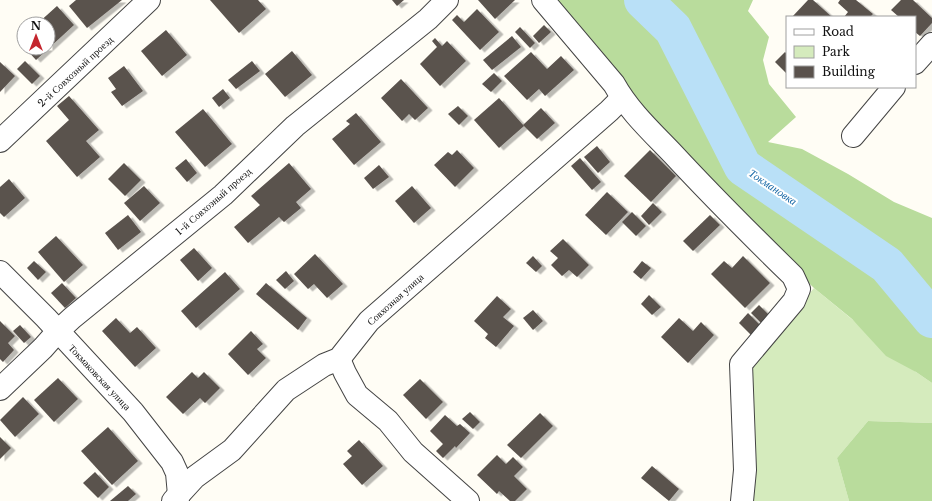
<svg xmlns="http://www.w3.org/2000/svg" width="932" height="501" viewBox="0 0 932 501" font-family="'Libre Baskerville',serif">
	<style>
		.green { fill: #d5ebbd }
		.forest { fill: #b9dc9c }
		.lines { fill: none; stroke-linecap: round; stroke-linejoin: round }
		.river { stroke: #b9e0f7; stroke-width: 38 }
		.building { fill: #5a524d; filter: url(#shadow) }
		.minor-casing { stroke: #444; stroke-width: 24 }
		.minor { stroke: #fff; stroke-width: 22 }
		.labels { text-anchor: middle; stroke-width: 4; stroke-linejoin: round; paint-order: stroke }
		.street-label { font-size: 10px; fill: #111; stroke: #fff }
		.water-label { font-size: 11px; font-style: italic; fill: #1768a6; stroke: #fff }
	</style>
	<defs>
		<filter id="shadow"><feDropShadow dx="4.5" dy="2.5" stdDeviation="0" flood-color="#0004"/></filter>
	</defs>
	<rect width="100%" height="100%" fill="#fffdf5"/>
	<path class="green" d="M814,288L916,372L932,383V423L868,421L837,458L849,501H749L748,367L802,302Z"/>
	<g class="forest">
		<path d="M550,0H753L748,11L769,37L763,60L769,84L796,117L768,142L802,149L848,174L894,202L932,218V383L916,372L886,356L852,319L814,288L726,203Z"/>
		<path d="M868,421L932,423V501H849L837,458Z"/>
	</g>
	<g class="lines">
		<path class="river" d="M643,0L673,29L743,167L887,265L932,319"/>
	</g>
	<g class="building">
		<path d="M76,0H122L87,28L69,6Z"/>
		<path d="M210,0H258L266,9L239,33Z"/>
		<path d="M392,0H404L397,6Z"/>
		<path d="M478,0H515L495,19Z"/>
		<path d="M808,0H813L832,17H792Z"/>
		<path d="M840,0H856L873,14L870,17H844L848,12L838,3Z"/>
		<path d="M901,0H913L932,18V23L920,36L915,32V17H899L891,10Z"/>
		<path d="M57,6L74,25L36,60L25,48H48V24H37Z"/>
		<path d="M477,9L499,32L480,50L452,20L457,15L464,22Z"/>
		<path d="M544,25L551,32L539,43L533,36Z"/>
		<path d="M520,27L535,43L530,48L515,32Z"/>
		<path d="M166,30L187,55L162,76L141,51Z"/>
		<path d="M512,36L521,47L492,70L483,60Z"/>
		<path d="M435,38L442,46L447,41L466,61L440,86L420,64L437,47L432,41Z"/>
		<path d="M292,51L312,75L285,97L265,74Z"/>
		<path d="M531,52L547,69L561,56L574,70L545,96L539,89L527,100L504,76Z"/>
		<path d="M785,52L787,54V74L775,62Z"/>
		<path d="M25,61L40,76L32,84L17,69Z"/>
		<path d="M252,61L260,71L236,89L228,80Z"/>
		<path d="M0,62L15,76L0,92Z"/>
		<path d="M124,66L143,91L122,106L111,92L116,89L108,78Z"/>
		<path d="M494,73L502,81L491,92L482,84Z"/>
		<path d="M401,79L428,108L415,120L409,114L402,121L381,98Z"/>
		<path d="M223,89L230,98L219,107L212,98Z"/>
		<path d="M69,96L99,130L86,141L100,157L77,177L46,141L69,120L57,106Z"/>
		<path d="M499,98L524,126L499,148L474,120Z"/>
		<path d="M458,106L468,116L459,125L448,114Z"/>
		<path d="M541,108L555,123L537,139L523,125Z"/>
		<path d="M203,109L232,144L205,167L175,132Z"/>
		<path d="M356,113L381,142L354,165L332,139L350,124L346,121Z"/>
		<path d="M597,146L610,162L598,173L584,157Z"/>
		<path d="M457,150L474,168L455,187L434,165L448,152L452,155Z"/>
		<path d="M650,150L676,176L651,202L624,176Z"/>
		<path d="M580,158L601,182L592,190L571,166Z"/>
		<path d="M186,159L197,173L187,182L175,168Z"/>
		<path d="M124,163L141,180L125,196L108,179Z"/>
		<path d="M289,163L311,189L296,202L301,208L284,222L279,217L248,243L234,227L260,205L251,196Z"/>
		<path d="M379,165L389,177L373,189L364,178Z"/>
		<path d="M9,179L25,198L4,217L0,213V187Z"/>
		<path d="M144,186L160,203L140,221L124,203Z"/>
		<path d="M412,186L431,208L414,223L395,201Z"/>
		<path d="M607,192L628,212L606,235L585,215Z"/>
		<path d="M653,203L662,212L649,225L641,216Z"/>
		<path d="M632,212L646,226L636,236L622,222Z"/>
		<path d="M128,215L141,232L118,250L105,233Z"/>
		<path d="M710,215L720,225L693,251L683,241Z"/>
		<path d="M56,236L83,265L64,282L38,252Z"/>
		<path d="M563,239L589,265L577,277L569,270L562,276L551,265L558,258L550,251Z"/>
		<path d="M194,248L212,268L198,281L180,260Z"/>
		<path d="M315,254L343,284L327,298L314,284L308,289L294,274Z"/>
		<path d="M533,256L542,266L536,272L526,263Z"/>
		<path d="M743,256L770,283L745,308L711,274L724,261L732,268Z"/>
		<path d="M34,261L46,272L38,280L27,268Z"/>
		<path d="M642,261L651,268L641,279L633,272Z"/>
		<path d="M286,271L294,281L285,289L276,280Z"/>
		<path d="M225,272L240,289L196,328L181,311Z"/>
		<path d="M62,283L76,298L65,308L51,293Z"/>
		<path d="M266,283L307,318L298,330L256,294Z"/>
		<path d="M649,295L661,307L652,315L641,304Z"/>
		<path d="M497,296L511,309L503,317L514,326L496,347L485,338L488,334L474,321Z"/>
		<path d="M759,305L770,316L762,324L751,313Z"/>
		<path d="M533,310L543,321L533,330L523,318Z"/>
		<path d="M748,313L760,325L751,335L739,323Z"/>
		<path d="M116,318L130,333L137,327L156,348L135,367L102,331Z"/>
		<path d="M679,318L693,331L701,322L714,335L688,363L661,337Z"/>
		<path d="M0,321L15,336L8,343L14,350L3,362L0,359Z"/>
		<path d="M20,325L31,337L24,343L13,331Z"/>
		<path d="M251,331L263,344L257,349L266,358L248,375L228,354Z"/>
		<path d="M192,372L198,378L204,372L220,388L205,403L200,398L183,414L166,397Z"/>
		<path d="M58,378L78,399L54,422L34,400Z"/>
		<path d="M420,379L443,402L426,419L403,395Z"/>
		<path d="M23,397L39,414L15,437L0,420Z"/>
		<path d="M470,412L480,422L473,429L462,419Z"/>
		<path d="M540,413L553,426L521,458L507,445Z"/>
		<path d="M445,415L457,426L460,424L470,433L456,448L455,446L443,458L436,451L443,444L430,431Z"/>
		<path d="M108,427L138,461L112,485L81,451Z"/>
		<path d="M0,437L11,448L0,459Z"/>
		<path d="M359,440L383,466L362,485L343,464L352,456L347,451Z"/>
		<path d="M497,455L506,464L513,457L523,467L514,476L527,489L515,501H510L499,491L497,494L477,475Z"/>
		<path d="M652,466L679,489L669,501L641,478Z"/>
		<path d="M95,472L109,487L98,498L83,483Z"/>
		<path d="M128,486L136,494L128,501H110Z"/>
	</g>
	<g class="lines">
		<defs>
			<g id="minor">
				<path d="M543,0L614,84C629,111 652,132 673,154C712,196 752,236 793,276L799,289L794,301L741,364L745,470L742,501"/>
				<path d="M915,63L932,44"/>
				<path d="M853,136L894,87"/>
				<path d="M0,141L149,0"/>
				<path d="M0,272L46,318L133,412L172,462L177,473L179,495L177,501"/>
				<path d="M339,359L345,373L357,395L388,421L413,452L468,501"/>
				<path d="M0,389L43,348L58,331L72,318L223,195L295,126L428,19L447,0"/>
				<path d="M173,501L195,477L232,450L286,390L324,365L339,359L369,321L609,111L622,98"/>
			</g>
		</defs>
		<use href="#minor" class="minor-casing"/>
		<use href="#minor" class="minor"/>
	</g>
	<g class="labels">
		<g class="street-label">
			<text transform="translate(75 71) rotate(-43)" y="4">2-й Совхозный проезд</text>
			<text transform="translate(213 201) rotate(-41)" y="4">1-й Совхозный проезд</text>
			<text transform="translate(395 299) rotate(-42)" y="4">Совхозная улица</text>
			<text transform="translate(100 377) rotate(47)" y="4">Токмаковская улица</text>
		</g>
		<g class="water-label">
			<text transform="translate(773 187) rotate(34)" y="4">Токмановка</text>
		</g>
	</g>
	<rect x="786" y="16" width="130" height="72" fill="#ffffff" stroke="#a0a0a0"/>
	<rect x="794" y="29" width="20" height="6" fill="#ffffff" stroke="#a0a0a0"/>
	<text x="822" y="36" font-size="12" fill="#111111">Road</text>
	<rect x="794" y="46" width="20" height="12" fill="#d5ebbd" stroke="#a0a0a0"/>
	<text x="822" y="56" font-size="12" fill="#111111">Park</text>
	<rect x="794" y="66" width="20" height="12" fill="#5a524d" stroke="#a0a0a0"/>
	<text x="822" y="76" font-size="12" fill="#111111">Building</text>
	<g transform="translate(36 36)"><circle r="19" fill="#ffffff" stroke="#a0a0a0"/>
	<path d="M0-3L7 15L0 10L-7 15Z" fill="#c4262e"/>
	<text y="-6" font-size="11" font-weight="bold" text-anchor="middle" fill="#111111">N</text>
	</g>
</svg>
